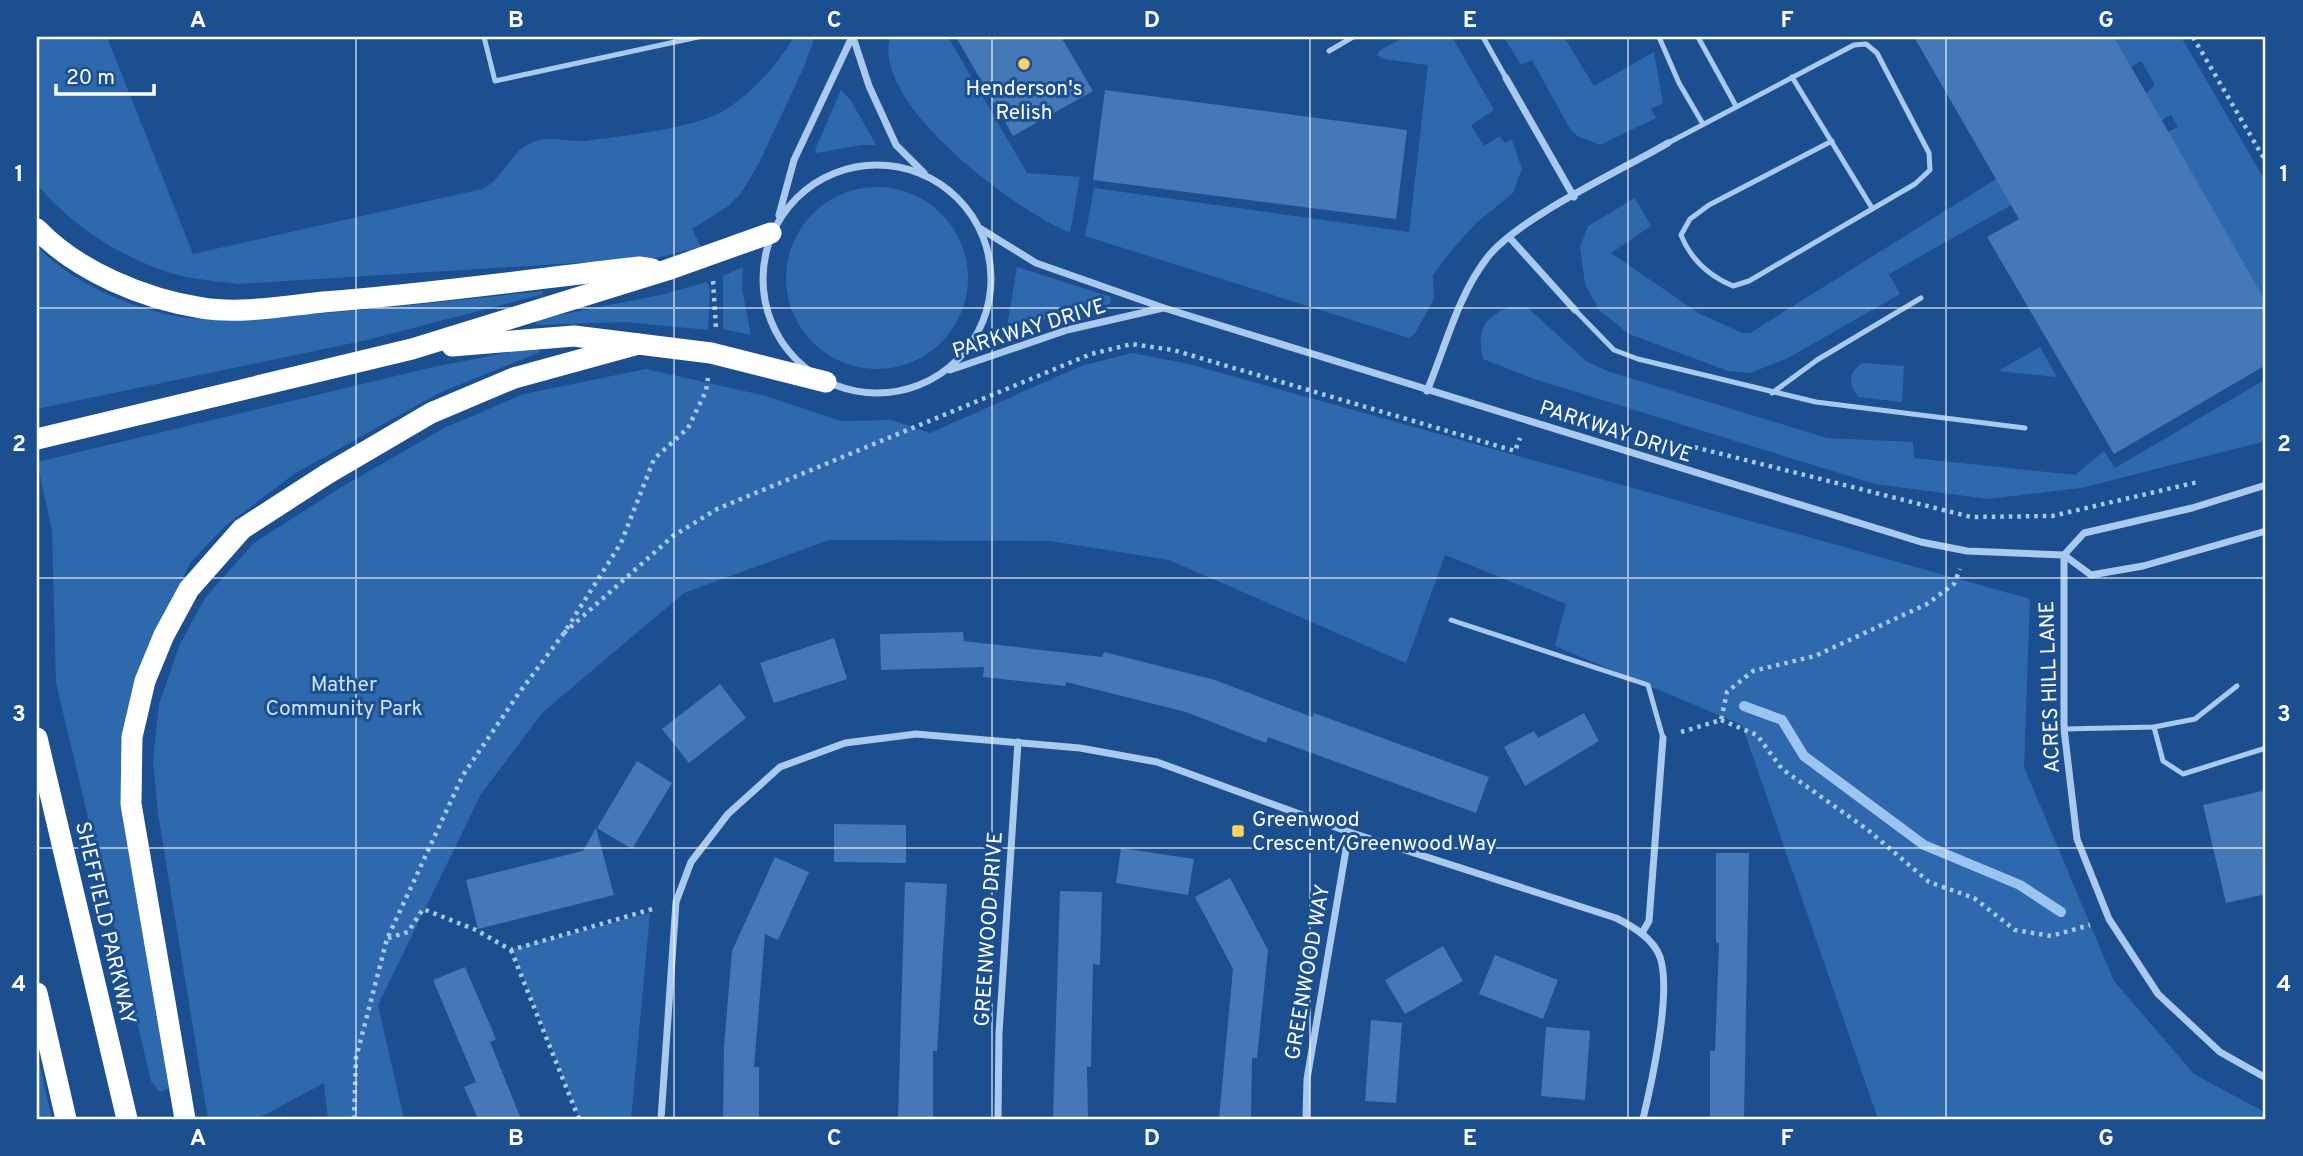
<svg xmlns="http://www.w3.org/2000/svg" width="2303" height="1156" viewBox="0 0 2303 1156" font-family="Overpass,sans-serif">
	<style>
		.green { fill: #2e69ad }
		.lines { fill: none; stroke-linecap: round; stroke-linejoin: round }
		.stream { stroke: #9cc4f0; stroke-width: 10 }
		.building { fill: #4478b7 }
		.path { stroke: #a9c9ee; stroke-width: 4.5; stroke-dasharray: 3.5 5; stroke-linecap: butt }
		.lane { stroke: #a9c9ee; stroke-width: 5 }
		.street { stroke: #a9c9ee; stroke-width: 7 }
		.highway { stroke: #fff; stroke-width: 21 }
		.grid { fill: none; stroke: #fff; stroke-width: 2; stroke-opacity: 0.55 }
		.poi-dot { fill: #ffd166; stroke: #1b4f8f; stroke-width: 2.5 }
		.labels { text-anchor: middle; stroke-width: 6; stroke-linejoin: round; paint-order: stroke }
		.poi-label { font-size: 21px; fill: #fff; stroke: #1b4f8f }
		.street-label { font-size: 21px; fill: #fff; stroke: #1b4f8f }
		.park-label { font-size: 21px; fill: #cfe3fa; stroke: #1b4f8f }
		.neatline { fill: none; stroke: #fff; stroke-width: 2.5 }
		.grid-label { font-size: 23px; text-anchor: middle; font-weight: bold; fill: #fff }
	</style>
	<rect width="100%" height="100%" fill="#1b4f8f"/>
	<g class="green">
		<path d="M37,37H107L193,254L482,189C505,178 510,149 536,141C551,136 569,142 584,141C621,136 694,129 725,110C752,93 778,64 794,37H815L803,69L758,165L741,193L727,207L692,229L701,247L656,258L238,284C218,281 197,280 178,275C122,259 75,228 37,185Z"/>
		<path d="M890,37H948L1027,173L1080,177L1070,233C1016,210 871,105 890,37Z"/>
		<path d="M1405,37H1452L1494,110L1471,125L1484,146L1500,136L1505,143L1512,140L1522,169L1513,193L1475,224L1452,250L1433,275L1434,299L1415,333L1409,338L1085,236L1094,188L1409,232L1428,65L1383,59L1377,55L1380,50Z"/>
		<path d="M1504,37H1564L1594,86L1654,52L1663,103L1651,109L1656,118L1600,145L1577,136L1570,129L1532,60L1521,65Z"/>
		<path d="M2114,37H2181L2266,182V302L2167,132L2178,127L2171,115L1889,274L1900,294L1788,358L1750,373L1728,371L1629,334L1599,310L1585,284L1580,247L1588,226L1635,198L1651,226L1611,253L1700,314L1743,333H1750L1996,179L2146,93L2155,85L2141,61L2131,67Z"/>
		<path d="M841,90L850,99L876,145H861L817,153L815,150Z"/>
		<circle cx="877" cy="278" r="91"/>
		<path d="M37,246C74,286 148,317 203,319C235,321 267,317 299,315C380,309 461,300 542,291L543,294L367,340L37,409Z"/>
		<path d="M743,267L742,289L751,335L723,329V276Z"/>
		<path d="M1017,267L1111,297L1110,304L1007,328Z"/>
		<path d="M707,282L710,290L708,330L626,322L535,325L539,319L665,294Z"/>
		<path d="M1511,307H1527L1586,361L1607,371L1827,438L1913,442L1914,458L2075,475L2104,451L2115,468L2266,379V441L2081,488L1988,499L1875,484L1534,379L1483,359C1477,331 1483,316 1511,307Z"/>
		<path d="M536,347L540,352L439,393L294,474L225,526L190,563L170,605L129,717L172,1087L160,1092L151,1081L56,683L52,531L37,462L433,367Z"/>
		<path d="M2040,347L2057,377L1998,371Z"/>
		<path d="M1132,353L1189,364L2030,599L2024,767L2114,981L2194,1074L2266,1113V1119H1878L1742,725L1555,646L1566,604L1445,555L1406,663L1169,560L1050,541L829,540L684,593L543,712L481,794L378,1005L404,1119H328L324,1083L257,1119H208L158,814L153,760L159,704L180,644L205,598L254,543L340,488L446,427L524,394L646,369L766,396L841,421L892,420L930,433L1081,366Z"/>
		<path d="M1862,363L1904,366L1902,402L1858,397C1848,383 1848,373 1862,363Z"/>
		<path d="M650,913L631,1119H580L512,949Z"/>
		<path d="M37,1053L52,1119H37Z"/>
	</g>
	<g class="lines">
		<path class="stream" d="M1744,706L1782,720L1804,756L1924,845L2020,885L2061,912"/>
	</g>
	<g class="building">
		<path d="M956,37H1061L1093,91L1013,136Z"/>
		<path d="M1914,37H2114L2266,302V365L2114,454L1987,237L2019,219Z"/>
		<path d="M1105,90L1407,130L1396,219L1093,180Z"/>
		<path d="M963,632L964,641L1102,657L1104,652L1215,680L1312,717L1314,713L1489,777L1476,813L1268,737L1266,743L1186,712L1066,682L1065,686L983,677L984,667L881,670L880,634Z"/>
		<path d="M834,638L847,679L774,703L760,663Z"/>
		<path d="M720,684L746,718L689,763L662,729Z"/>
		<path d="M1584,713L1599,741L1525,786L1504,747L1534,731L1538,738Z"/>
		<path d="M637,761L672,783L632,849L597,828Z"/>
		<path d="M2266,790V894L2226,903L2203,805Z"/>
		<path d="M834,824L906,825V863L834,862Z"/>
		<path d="M596,828L614,895L478,929L466,880L583,851Z"/>
		<path d="M1121,848L1194,859L1188,895L1116,883Z"/>
		<path d="M1716,853H1749L1744,1119H1710V1051H1715L1719,943H1716Z"/>
		<path d="M775,857L809,872L778,940L765,934L754,1067H759V1119H723L724,1047L732,951Z"/>
		<path d="M1230,878L1268,950L1257,1058H1252L1251,1119H1219L1233,969L1195,897Z"/>
		<path d="M905,882L947,884L937,1051H933V1119H898Z"/>
		<path d="M1060,891L1102,892L1100,965L1093,964L1091,1067H1087L1088,1119H1053Z"/>
		<path d="M1443,946L1463,981L1405,1014L1385,980Z"/>
		<path d="M1495,955L1558,980L1543,1019L1479,994Z"/>
		<path d="M465,967L496,1039L490,1042L521,1119H478L464,1087L476,1082L433,980Z"/>
		<path d="M1371,1020L1402,1023L1396,1103L1365,1101Z"/>
		<path d="M1546,1027L1590,1031L1585,1100L1541,1096Z"/>
	</g>
	<g class="lines">
		<g class="path">
			<path d="M2193,37L2266,162"/>
			<path d="M713,281L716,328"/>
			<path d="M1678,443L1971,517L2052,516L2198,482"/>
			<path d="M564,633L673,536L717,509L1091,354L1132,344L1173,350L1515,451L1520,438"/>
			<path d="M1721,720L1757,735L1782,769L1868,830L1929,882L1974,898L2015,930L2051,936L2090,925"/>
			<path d="M1681,732L1721,720L1727,692L1753,671L1815,656L1927,604L1954,584L1960,569"/>
			<path d="M388,938L408,932L423,909L476,930L511,950L656,908"/>
			<path d="M511,950L579,1119"/>
			<path d="M354,1119L356,1058L387,939L463,775L519,693L564,633L621,543L654,459L688,428L706,391L708,378"/>
		</g>
		<g class="lane">
			<path d="M484,37L495,81L698,37"/>
			<path d="M1483,37L1506,78"/>
			<path d="M1659,37L1679,83L1703,124"/>
			<path d="M1698,37L1736,106"/>
			<path d="M1329,51L1353,37"/>
			<path d="M1792,77L1872,208"/>
			<path d="M1668,143L1854,45L1866,44L1877,53L1929,153L1930,170L1915,184L1749,281L1733,286C1709,276 1691,260 1681,235L1690,219L1709,205L1832,141"/>
			<path d="M1575,310L1614,350L1638,359L1816,402L2025,428"/>
			<path d="M1772,393L1817,360L1921,298"/>
			<path d="M1451,620L1648,685L1663,738"/>
			<path d="M2154,727L2163,761L2183,774L2266,748"/>
			<path d="M2064,729L2154,727L2195,719L2237,686"/>
		</g>
		<g class="street">
			<path d="M853,37L869,86L896,145L924,173"/>
			<path d="M1506,78L1574,197"/>
			<circle cx="877" cy="279" r="114"/>
			<path d="M779,215L794,160L852,37"/>
			<path d="M981,229L1036,263L1164,308L1921,542L1967,551L2064,555L2091,575L2143,566L2266,531"/>
			<path d="M1509,237L1575,310"/>
			<path d="M950,370L1067,330L1163,308"/>
			<path d="M1427,391C1445,348 1458,295 1487,258C1516,219 1622,170 1668,143"/>
			<path d="M2064,555V729L2077,839L2109,919L2158,994L2220,1052L2266,1078"/>
			<path d="M2064,555L2084,533L2192,508L2266,485"/>
			<path d="M1642,933L1649,921L1663,738"/>
			<path d="M661,1119L676,902L691,862L728,814L780,767L845,743L916,734L1080,748L1157,762L1349,832L1616,918C1632,926 1653,938 1660,957C1672,993 1652,1081 1643,1119"/>
			<path d="M998,1119L999,1033L1018,742"/>
			<path d="M1306,1119L1307,1079L1349,832"/>
		</g>
		<g class="highway">
			<path d="M37,229C77,271 144,299 202,308C241,314 284,306 323,302C429,294 534,279 639,267L652,269"/>
			<path d="M452,346L574,336L711,353L826,382"/>
			<path d="M37,439L412,349L667,270L771,233"/>
			<path d="M37,738L127,1119"/>
			<path d="M37,993L66,1119"/>
			<path d="M185,1119L131,804L132,737L145,681L164,635L189,589L242,529L327,474L431,413L514,378L638,344"/>
		</g>
	</g>
	<path class="grid" d="M356,37V1119M674,37V1119M992,37V1119M1310,37V1119M1628,37V1119M1946,37V1119M37,308H2266M37,578H2266M37,848H2266"/>
	<g class="poi-dot">
		<circle cx="1024" cy="64" r="7"/>
		<rect x="1231" y="824" width="14" height="14" rx="3.5"/>
	</g>
	<g class="labels">
		<g class="poi-label">
			<text x="1024" y="95">Henderson's<tspan x="1024" dy="24">Relish</tspan></text>
			<text x="1252" y="826" text-anchor="start">Greenwood<tspan x="1252" dy="24">Crescent/Greenwood Way</tspan></text>
		</g>
		<g class="street-label">
			<text transform="translate(1029 328) rotate(-17)" y="7">PARKWAY DRIVE</text>
			<text transform="translate(1616 431) rotate(18)" y="7">PARKWAY DRIVE</text>
			<text transform="translate(2049 687) rotate(-92)" y="7">ACRES HILL LANE</text>
			<text transform="translate(106 923) rotate(77)" y="7">SHEFFIELD PARKWAY</text>
			<text transform="translate(988 929) rotate(-86)" y="7">GREENWOOD DRIVE</text>
			<text transform="translate(1307 972) rotate(-80)" y="7">GREENWOOD WAY</text>
		</g>
		<g class="park-label">
			<text x="344" y="691">Mather<tspan x="344" dy="24">Community Park</tspan></text>
		</g>
	</g>
	<rect width="2303" height="1156" fill="none" stroke="#1b4f8f" stroke-width="77"/>
	<path d="M56 84v10h98v-10" fill="none" stroke="#ffffff" stroke-width="3.5"/>
	<text x="66" y="84" font-size="21" fill="#ffffff" stroke="#1b4f8f" stroke-width="5" paint-order="stroke">20 m</text>
	<rect x="38" y="38" width="2226" height="1080" class="neatline"/>
	<g class="grid-label">
		<text x="198" y="27">A</text>
		<text x="516" y="27">B</text>
		<text x="834" y="27">C</text>
		<text x="1152" y="27">D</text>
		<text x="1470" y="27">E</text>
		<text x="1787" y="27">F</text>
		<text x="2106" y="27">G</text>
		<text x="19" y="181">1</text>
		<text x="2284" y="181">1</text>
		<text x="19" y="451">2</text>
		<text x="2284" y="451">2</text>
		<text x="19" y="721">3</text>
		<text x="2284" y="721">3</text>
		<text x="19" y="991">4</text>
		<text x="2284" y="991">4</text>
		<text x="198" y="1145">A</text>
		<text x="516" y="1145">B</text>
		<text x="834" y="1145">C</text>
		<text x="1152" y="1145">D</text>
		<text x="1470" y="1145">E</text>
		<text x="1787" y="1145">F</text>
		<text x="2106" y="1145">G</text>
	</g>
</svg>
